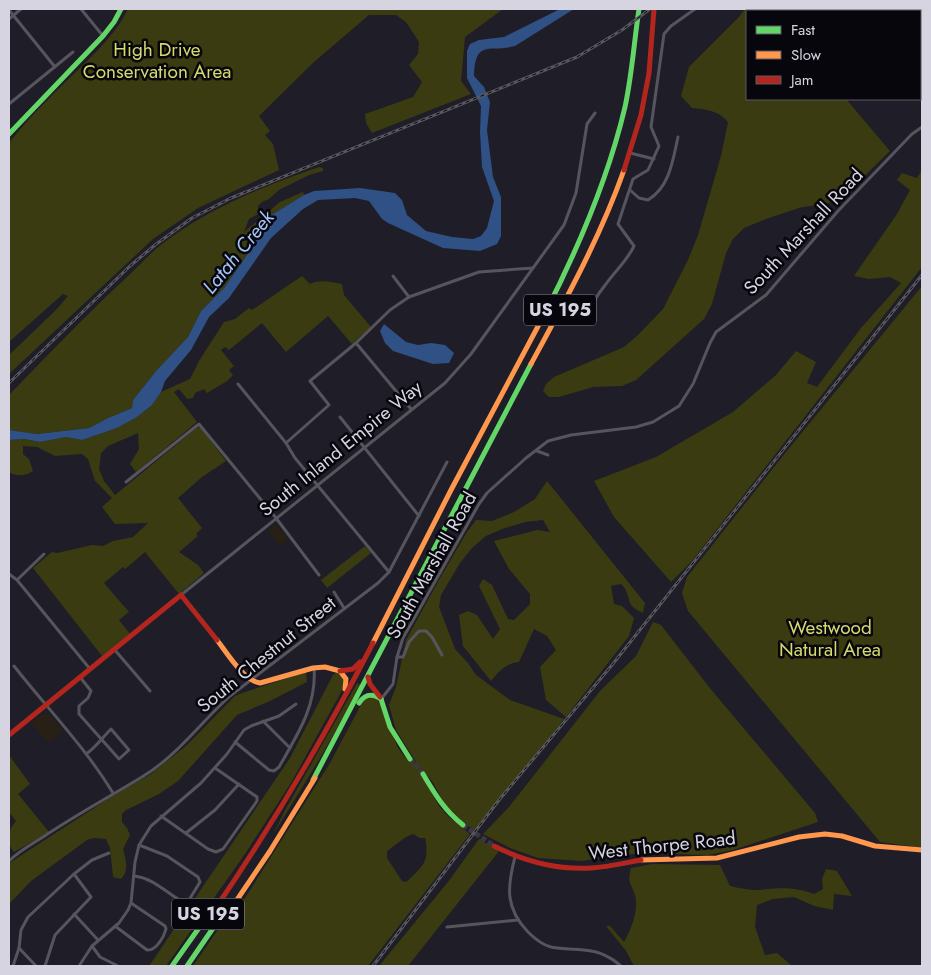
<svg xmlns="http://www.w3.org/2000/svg" width="931" height="975" viewBox="0 0 931 975" font-family="Jost,sans-serif">
	<style>
		.commercial { fill: #292015 }
		.green { fill: #3b3b11; fill-rule: evenodd }
		.water { fill: #2f5185 }
		.lines { fill: none; stroke-linecap: round; stroke-linejoin: round }
		.secondary-tunnel { stroke: #3b3843; stroke-width: 5; stroke-dasharray: 5 2.5; stroke-linecap: butt }
		.street { stroke: #56545c; stroke-width: 3 }
		.fast { stroke: #63d668; stroke-width: 5 }
		.slow { stroke: #ff974d; stroke-width: 5 }
		.jam { stroke: #b3261e; stroke-width: 5 }
		.rail-casing { stroke: #58575e; stroke-width: 3 }
		.rail { stroke: #07060d; stroke-width: 1; stroke-dasharray: 4; stroke-linecap: butt }
		.labels { text-anchor: middle; stroke-width: 5; stroke-linejoin: round; paint-order: stroke }
		.shield { fill: #07060d; stroke: #9996a1; stroke-width: 1 }
		.shield-label { font-size: 18px; font-weight: bold; fill: #d7d4e1 }
		.park-label { font-size: 19px; fill: #d6d96d; stroke: #07060d }
		.street-label { font-size: 19px; fill: #d7d4e1; stroke: #07060d }
		.water-label { font-size: 20px; font-style: italic; fill: #a3c4f6; stroke: #07060d }
	</style>
	<rect width="100%" height="100%" fill="#1f1d27"/>
	<g class="commercial">
		<path d="M275,525H277L288,539L280,546L268,531Z"/>
		<path d="M43,714L51,716L63,731L48,743L31,723Z"/>
	</g>
	<g class="green">
		<path d="M128,9H503L465,37L461,81L471,94L372,133L366,123L365,114L413,97L422,82L409,65L418,54L419,42L406,22L396,15H369L314,62L259,116L270,131L265,135L273,144L279,170L198,208L153,239L9,374V355L56,310L68,296L63,294L9,342V143C30,116 55,92 80,68C98,50 117,32 128,9Z"/>
		<path d="M745,9H770L772,11H747V99H846L890,151L840,200L820,205L802,207L766,219L744,228L733,239L726,253L712,304L704,319L636,380L622,386L593,387L559,397H549L543,391L546,384L554,377L624,347L637,336L663,309L688,260L698,235L721,156L728,122C719,111 706,109 692,108L681,96L689,67L738,18Z"/>
		<path d="M319,167L323,168V171L309,175L279,190L269,199L262,202L258,206V214L249,219L244,232L280,202L303,192L304,195L273,214L254,231L249,252L224,288L201,311L188,337L156,371L133,400L132,408L108,418L89,428L37,434L9,430V395C48,355 86,315 127,277C140,265 152,251 166,241C212,207 266,185 319,167Z"/>
		<path d="M922,170V267L710,538L691,562L671,582L614,517L594,481L656,457L733,412L776,375L796,351L816,362L807,383L817,387L861,328L901,283L890,277L869,279L854,276L897,214L910,190L897,180L902,173L917,178Z"/>
		<path d="M302,276L310,284C320,279 331,282 342,284L344,295L371,327L352,344L328,316L286,352L262,323L229,350L225,347L221,350L234,366L229,370L233,375L227,381L207,393L204,389L195,393L193,398L187,399L179,389L174,392L197,422L136,472L130,464L139,449L138,433L108,446L101,453L99,469L104,481L115,495L198,427L201,428L226,461L202,477L178,498L202,528L196,534L198,536L179,552L198,565L204,573L179,594L145,552L125,569L123,567L104,583L129,612L119,620L130,634L102,656L33,568L52,552L57,553L92,545L103,546L113,541L133,537L148,523L115,524L102,507L112,498L95,481L88,459L82,454L55,456L37,447L23,446V454L29,459L33,471C26,476 17,477 9,472V440L25,439L40,442L66,437L82,440L117,428L137,417L152,405L161,392L190,379L199,361L224,322L235,319L249,308L252,310Z"/>
		<path d="M922,286V848L880,842L688,611L682,593L687,577L786,452Z"/>
		<path d="M547,481L645,603L643,613C622,604 634,597 621,584L611,586L614,604L622,606L634,618L629,636L566,717L546,700L540,667L556,650L547,636L534,629L519,662C507,663 499,671 491,681L463,646L459,615L468,611L477,615L493,639L500,629L479,586L483,579L492,585L508,619L514,620L530,604V594L509,569L494,541L537,530L550,532L543,520L525,522L502,529L486,536L472,548L460,563L441,595L439,607L455,649L468,663L476,675L510,700L564,719L477,831C465,825 451,813 444,802C437,792 434,780 424,773L422,776L439,806L449,817L470,834L368,966H193L219,928L230,922L330,763L363,701L368,697H374L379,702L398,748L410,763L416,762L396,730L389,705L396,687L406,640L440,578L467,532L476,520L492,521L514,512L535,499ZM413,834L420,838H425C430,861 423,867 406,882L402,881L387,858V851L406,837Z"/>
		<path d="M365,546L371,553L327,588L321,580Z"/>
		<path d="M653,622L661,625L709,687L815,813L818,822L733,850L708,855L641,853L581,861L538,858L510,848L483,834L509,807L600,691L636,656Z"/>
		<path d="M306,672L307,682L270,701L237,715L178,781L159,794L126,810L122,814V822L127,828L130,835L123,849C126,859 129,871 121,879L113,877L110,848L106,839L94,838L87,840L31,881L9,904V864L11,862L111,797L151,774L187,745L235,696L242,693Z"/>
		<path d="M337,672L345,679V685L291,783L245,854L166,966H149L290,758L333,675Z"/>
		<path d="M357,683L361,685L322,755L273,835L284,812Z"/>
		<path d="M9,755L30,784L18,794L49,832L14,852C5,841 7,832 16,821L9,812Z"/>
		<path d="M479,839L499,851L408,966H379L448,882Z"/>
		<path d="M652,864L720,865L730,886C739,888 748,890 758,890C779,888 793,886 814,894L823,889L822,879L826,869L837,871L852,896L834,894L833,910L814,906L794,897L773,899L757,905L755,927L765,955L777,953L792,966H634L626,951L606,926H610L624,942C631,930 639,910 635,895C631,883 627,883 631,868Z"/>
	</g>
	<g class="water">
		<path d="M560,9H574L515,46C490,53 475,38 474,76L484,87L490,102L487,130L493,177L501,197V236L497,244L480,251L443,248L388,223L382,219L369,201L355,198L318,200L303,209L271,238L229,298L209,317L191,350L165,381L161,392L152,405L137,417L117,428L82,440L66,437L40,442L25,439L9,440V430L37,434L89,428L108,418L132,408L133,400L156,371L188,337L201,311L224,288L249,252L254,231L273,214L304,195L314,191L360,188L395,193L402,200L407,215L426,231L452,237L473,239L481,236L487,228L494,201L482,167L480,132L481,106L467,78V51L470,44L479,40L504,37Z"/>
		<path d="M384,324L406,342L418,345L431,343L445,345L454,353L449,363L433,364L393,351L385,343L380,331Z"/>
	</g>
	<g class="lines">
		<g class="secondary-tunnel">
			<path d="M410,759L423,774"/>
			<path d="M463,825L494,846"/>
		</g>
		<g class="street">
			<path d="M81,9L103,36"/>
			<path d="M9,10L55,67"/>
			<path d="M9,19L21,9"/>
			<path d="M9,104L73,52"/>
			<path d="M630,153L654,159"/>
			<path d="M630,190L639,198L648,200C670,187 673,159 678,137"/>
			<path d="M393,276L409,297"/>
			<path d="M587,314C592,303 598,294 606,284C615,271 627,261 634,246L618,224L633,179L648,170L659,146L651,127L664,34L671,26L695,9"/>
			<path d="M356,343L411,409"/>
			<path d="M238,384L286,443L295,458L389,572"/>
			<path d="M340,417L419,516"/>
			<path d="M286,443L329,405L310,381L356,343L390,310L409,297L479,272L533,268"/>
			<path d="M537,451L548,455"/>
			<path d="M126,482L199,424L276,518L319,575"/>
			<path d="M9,574L17,580L90,669"/>
			<path d="M17,580L44,554"/>
			<path d="M334,592L344,608"/>
			<path d="M181,595L445,383L471,354L564,225L576,193L587,124L595,113"/>
			<path d="M114,649L150,691"/>
			<path d="M397,657H403L409,642L419,631H426L432,637L442,655"/>
			<path d="M14,666C47,708 85,747 113,793"/>
			<path d="M80,677L91,691L88,698L79,706V714L119,759L129,750L111,729C102,738 96,747 86,754"/>
			<path d="M382,698L393,684L397,657L403,638L479,504L487,493L526,458L548,441L571,435L636,427L653,422L679,406L693,384L710,343L716,332L766,295L838,211L912,134L922,127"/>
			<path d="M263,721L290,748"/>
			<path d="M235,742L269,770L274,771L279,767C297,735 317,706 314,668"/>
			<path d="M161,816L208,849L216,852L223,849L257,801V797L215,768"/>
			<path d="M186,833L215,810L239,784"/>
			<path d="M515,857C507,887 505,908 528,932C534,938 543,945 551,947C570,951 592,947 608,957C613,959 617,963 621,966"/>
			<path d="M9,861C19,851 32,844 43,837C76,815 109,797 142,777C177,756 200,723 230,696L378,583L389,572L447,462"/>
			<path d="M134,876C154,878 166,893 183,902L189,900L200,882L198,877L167,856L139,845"/>
			<path d="M74,914L98,940"/>
			<path d="M115,926L147,950C156,951 164,937 166,929L165,926L131,903"/>
			<path d="M447,927L518,920"/>
			<path d="M92,946L100,957L118,966"/>
			<path d="M19,948L36,966"/>
			<path d="M13,966L19,948L21,930L28,917L74,874L92,860L109,853"/>
			<path d="M45,966L55,935L91,897L74,874"/>
			<path d="M79,966L92,946L119,923L128,910L131,903L135,862L139,845L151,826L201,783L227,754L244,730L251,726L279,716L296,704"/>
		</g>
		<g class="fast">
			<path d="M9,134L103,36L114,22L121,9"/>
			<path d="M544,315C578,249 608,179 625,107C632,75 634,42 639,9"/>
			<path d="M381,699L390,727L410,759"/>
			<path d="M359,703C365,694 372,693 381,699"/>
			<path d="M423,774C435,794 444,810 463,825"/>
			<path d="M313,780L531,364"/>
			<path d="M172,966L213,908"/>
			<path d="M187,966L220,918"/>
		</g>
		<g class="slow">
			<path d="M531,364C565,301 600,238 624,170"/>
			<path d="M217,640C227,653 244,681 260,683L313,668L325,667L340,671"/>
			<path d="M373,643L451,490L544,315"/>
			<path d="M340,671L346,679L345,689"/>
			<path d="M641,860L717,858L799,837L825,834L842,836L875,846L922,850"/>
			<path d="M218,920L224,919L270,851L315,778"/>
		</g>
		<g class="jam">
			<path d="M624,170L641,115L649,73L654,9"/>
			<path d="M340,671L353,669L360,662"/>
			<path d="M368,677L370,684L380,697"/>
			<path d="M9,735L181,595L217,640"/>
			<path d="M494,846C524,861 557,870 591,868C608,867 624,863 641,860"/>
			<path d="M218,920L213,917V912C272,826 325,736 373,643"/>
		</g>
		<defs>
			<g id="rail">
				<path d="M9,383L130,266L155,245L192,218L231,198L577,57L622,30L650,9"/>
				<path d="M373,966L499,800L612,665L922,275"/>
			</g>
		</defs>
		<use href="#rail" class="rail-casing"/>
		<use href="#rail" class="rail"/>
	</g>
	<g class="labels">
		<g class="shield">
			<rect x="524" y="294.5" width="72" height="31" rx="4"/>
			<rect x="172" y="898.5" width="72" height="31" rx="4"/>
		</g>
		<g class="shield-label">
			<text x="560" y="316">US 195</text>
			<text x="208" y="920">US 195</text>
		</g>
		<g class="park-label">
			<text x="157" y="56">High Drive<tspan x="157" dy="22">Conservation Area</tspan></text>
			<text x="830" y="634">Westwood<tspan x="830" dy="22">Natural Area</tspan></text>
		</g>
		<g class="street-label">
			<text transform="translate(803 231) rotate(-47)" y="7">South Marshall Road</text>
			<text transform="translate(340 448) rotate(-39)" y="7">South Inland Empire Way</text>
			<text transform="translate(431 565) rotate(-61)" y="7">South Marshall Road</text>
			<text transform="translate(266 654) rotate(-39)" y="7">South Chestnut Street</text>
			<text transform="translate(662 845) rotate(-6)" y="7">West Thorpe Road</text>
		</g>
		<g class="water-label">
			<text transform="translate(238 252) rotate(-51)" y="7">Latah Creek</text>
		</g>
	</g>
	<rect width="931" height="975" fill="none" stroke="#d7d4e1" stroke-width="20"/>
	<rect x="746" y="10" width="175" height="90" fill="#07060d" stroke="#5a5862"/>
	<rect x="756" y="26" width="25" height="8" fill="#63d668" stroke="#5a5862"/>
	<text x="791" y="35" font-size="15" fill="#d7d4e1">Fast</text>
	<rect x="756" y="51" width="25" height="8" fill="#ff974d" stroke="#5a5862"/>
	<text x="791" y="60" font-size="15" fill="#d7d4e1">Slow</text>
	<rect x="756" y="76" width="25" height="8" fill="#b3261e" stroke="#5a5862"/>
	<text x="791" y="85" font-size="15" fill="#d7d4e1">Jam</text>
</svg>
